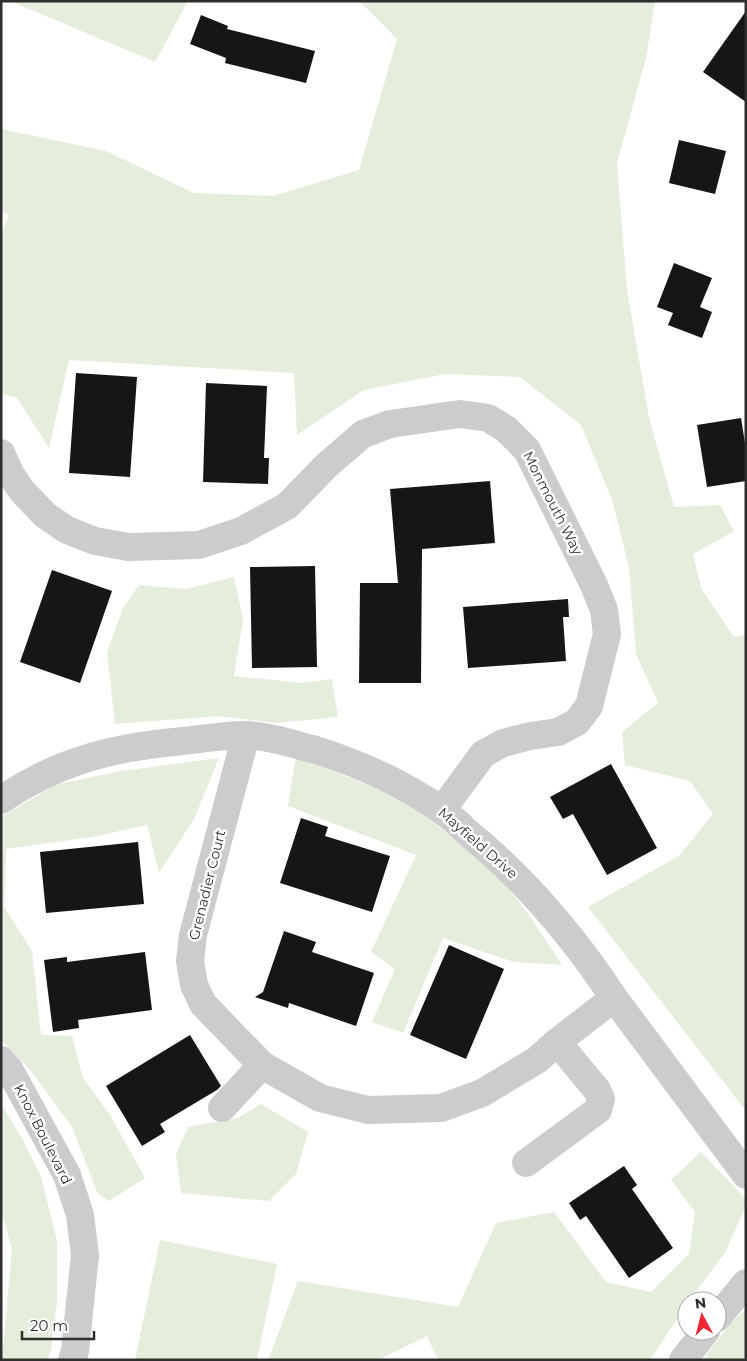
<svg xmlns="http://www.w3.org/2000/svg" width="747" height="1361" viewBox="0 0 747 1361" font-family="Montserrat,sans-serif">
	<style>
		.green { fill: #e5eddc }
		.building { fill: #161616 }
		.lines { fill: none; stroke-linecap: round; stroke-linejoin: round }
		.street { stroke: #ccc; stroke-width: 28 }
		.labels { text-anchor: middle; stroke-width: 5; stroke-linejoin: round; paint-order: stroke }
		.street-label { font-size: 14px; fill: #2f2f2f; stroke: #fff }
	</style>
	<rect width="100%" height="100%" fill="#fff"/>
	<g class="green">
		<path d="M10,1H188L155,62Z"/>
		<path d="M359,1H655L646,58L617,163L627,290L649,418L674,507L720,505L734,531L693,554L701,588L734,637L746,635V1111L588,907L679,856L713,814L690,781L625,765L622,732L658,703L636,654L629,568L613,502L581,425L520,377L445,374L364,390L297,435L294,373L69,360L49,448L17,398L1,393V233L9,216L1,211V129L106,151L194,193L273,196L359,170L397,39Z"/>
		<path d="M234,577L243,620L234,676L302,683L332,679L338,717L276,723L219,716L115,724L107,652L123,608L139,585L186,589Z"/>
		<path d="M296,756L405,800L494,870L527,912L562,965L514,962L443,938L403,1033L372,1022L395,969L371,952L416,855L288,806Z"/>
		<path d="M219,758L194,819L159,873L147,825L92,837L6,849L4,907L32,951L41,1035L72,1036L83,1078L110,1115L145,1178L109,1201L98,1194L72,1127L31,1071L1,1040V817L55,785L121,771Z"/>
		<path d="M1,1104L22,1138L41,1177L57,1241V1302L51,1350L47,1360H2L12,1249L1,1211Z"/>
		<path d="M261,1104L308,1132L296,1174L269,1201L181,1193L176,1154L188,1127L238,1118Z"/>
		<path d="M701,1152L746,1199V1205L726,1251L689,1301H687V1304L650,1360H438L427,1336L378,1360H268L298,1281L458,1307L496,1223L554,1212L606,1282L651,1292L689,1254L695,1212L671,1180Z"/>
		<path d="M160,1240L277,1264L257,1360H135Z"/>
		<path d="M746,1309V1360H703L729,1325Z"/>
	</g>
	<g class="building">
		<path d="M746,11V102L703,72Z"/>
		<path d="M201,15L228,26L227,29L315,51L306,83L225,63L226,58L190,44Z"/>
		<path d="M679,140L726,151L715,194L669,183Z"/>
		<path d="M674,263L712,278L700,307L712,312L702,338L668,325L673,313L657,307Z"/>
		<path d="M76,373L137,377L130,477L69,473Z"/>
		<path d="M206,383L267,386L264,458H269L268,484L203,482Z"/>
		<path d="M741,418L746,449V481L707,487L697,425Z"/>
		<path d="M490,481L495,543L422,549L421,683H359L360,583H398L390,489Z"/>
		<path d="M315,566L317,667L252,668L250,567Z"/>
		<path d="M52,570L112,591L80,683L20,662Z"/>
		<path d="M568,599L569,617H563L566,661L468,668L463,607Z"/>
		<path d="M611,764L657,848L607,875L573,814L563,819L550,797Z"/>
		<path d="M301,818L328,827L325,836L390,856L372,912L280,883Z"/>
		<path d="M138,842L144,904L46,913L40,852Z"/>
		<path d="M284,931L316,942L312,952L374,973L356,1026L289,1003L288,1008L255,997L263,992Z"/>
		<path d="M449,945L504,969L466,1059L410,1035Z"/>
		<path d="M145,952L152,1010L78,1020L79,1028L53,1032L44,960L67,957V962Z"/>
		<path d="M190,1035L221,1086L217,1090L160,1124L165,1132L142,1146L106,1086Z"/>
		<path d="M624,1166L637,1185L632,1189L673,1248L629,1278L586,1216L580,1220L569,1203Z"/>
	</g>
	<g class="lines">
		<g class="street">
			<path d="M1,453L11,475L22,491L45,515L67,530L95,541L128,547L199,545L241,531L287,506L327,465L363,434L390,424L460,414L488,418L506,429L527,450L594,585L604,610L607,634L589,706L577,722L558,732L530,736L503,743L483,754L442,810"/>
			<path d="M246,735L193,935L190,961L194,985L203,1004L262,1065L320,1098L368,1110L441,1108L482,1093L537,1060L557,1042L614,998"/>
			<path d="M1,800C54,763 110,748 174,742C196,740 224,735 246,735C269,736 293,744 316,750C360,764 403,783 441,810C450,816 459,824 467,832C525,879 573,936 614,998L746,1175"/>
			<path d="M1,1060L9,1069L67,1175L80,1215L85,1255L75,1351L72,1360"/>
			<path d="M222,1108L262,1065"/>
			<path d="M526,1163L598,1110L601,1099L597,1090L557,1042"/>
			<path d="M717,1318L746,1283"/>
			<path d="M683,1360L706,1331"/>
		</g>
	</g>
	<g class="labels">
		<g class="street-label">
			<text transform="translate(553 503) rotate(63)" y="5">Monmouth Way</text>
			<text transform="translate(478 843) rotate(41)" y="5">Mayfield Drive</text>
			<text transform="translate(207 885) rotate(-76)" y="5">Grenadier Court</text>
			<text transform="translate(43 1134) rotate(63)" y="5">Knox Boulevard</text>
		</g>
	</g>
	<rect width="747" height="1361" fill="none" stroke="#2f2f2f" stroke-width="5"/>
	<g transform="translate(702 1316) rotate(353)"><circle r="24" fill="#ffffff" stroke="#acacac"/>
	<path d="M0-4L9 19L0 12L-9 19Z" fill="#ef2736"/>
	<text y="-8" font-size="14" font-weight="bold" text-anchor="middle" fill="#2f2f2f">N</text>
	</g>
	<path d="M22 1331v8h72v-8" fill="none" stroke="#2f2f2f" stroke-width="2.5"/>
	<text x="30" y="1331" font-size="15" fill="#2f2f2f" stroke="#ffffff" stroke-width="4" paint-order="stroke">20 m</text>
</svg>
